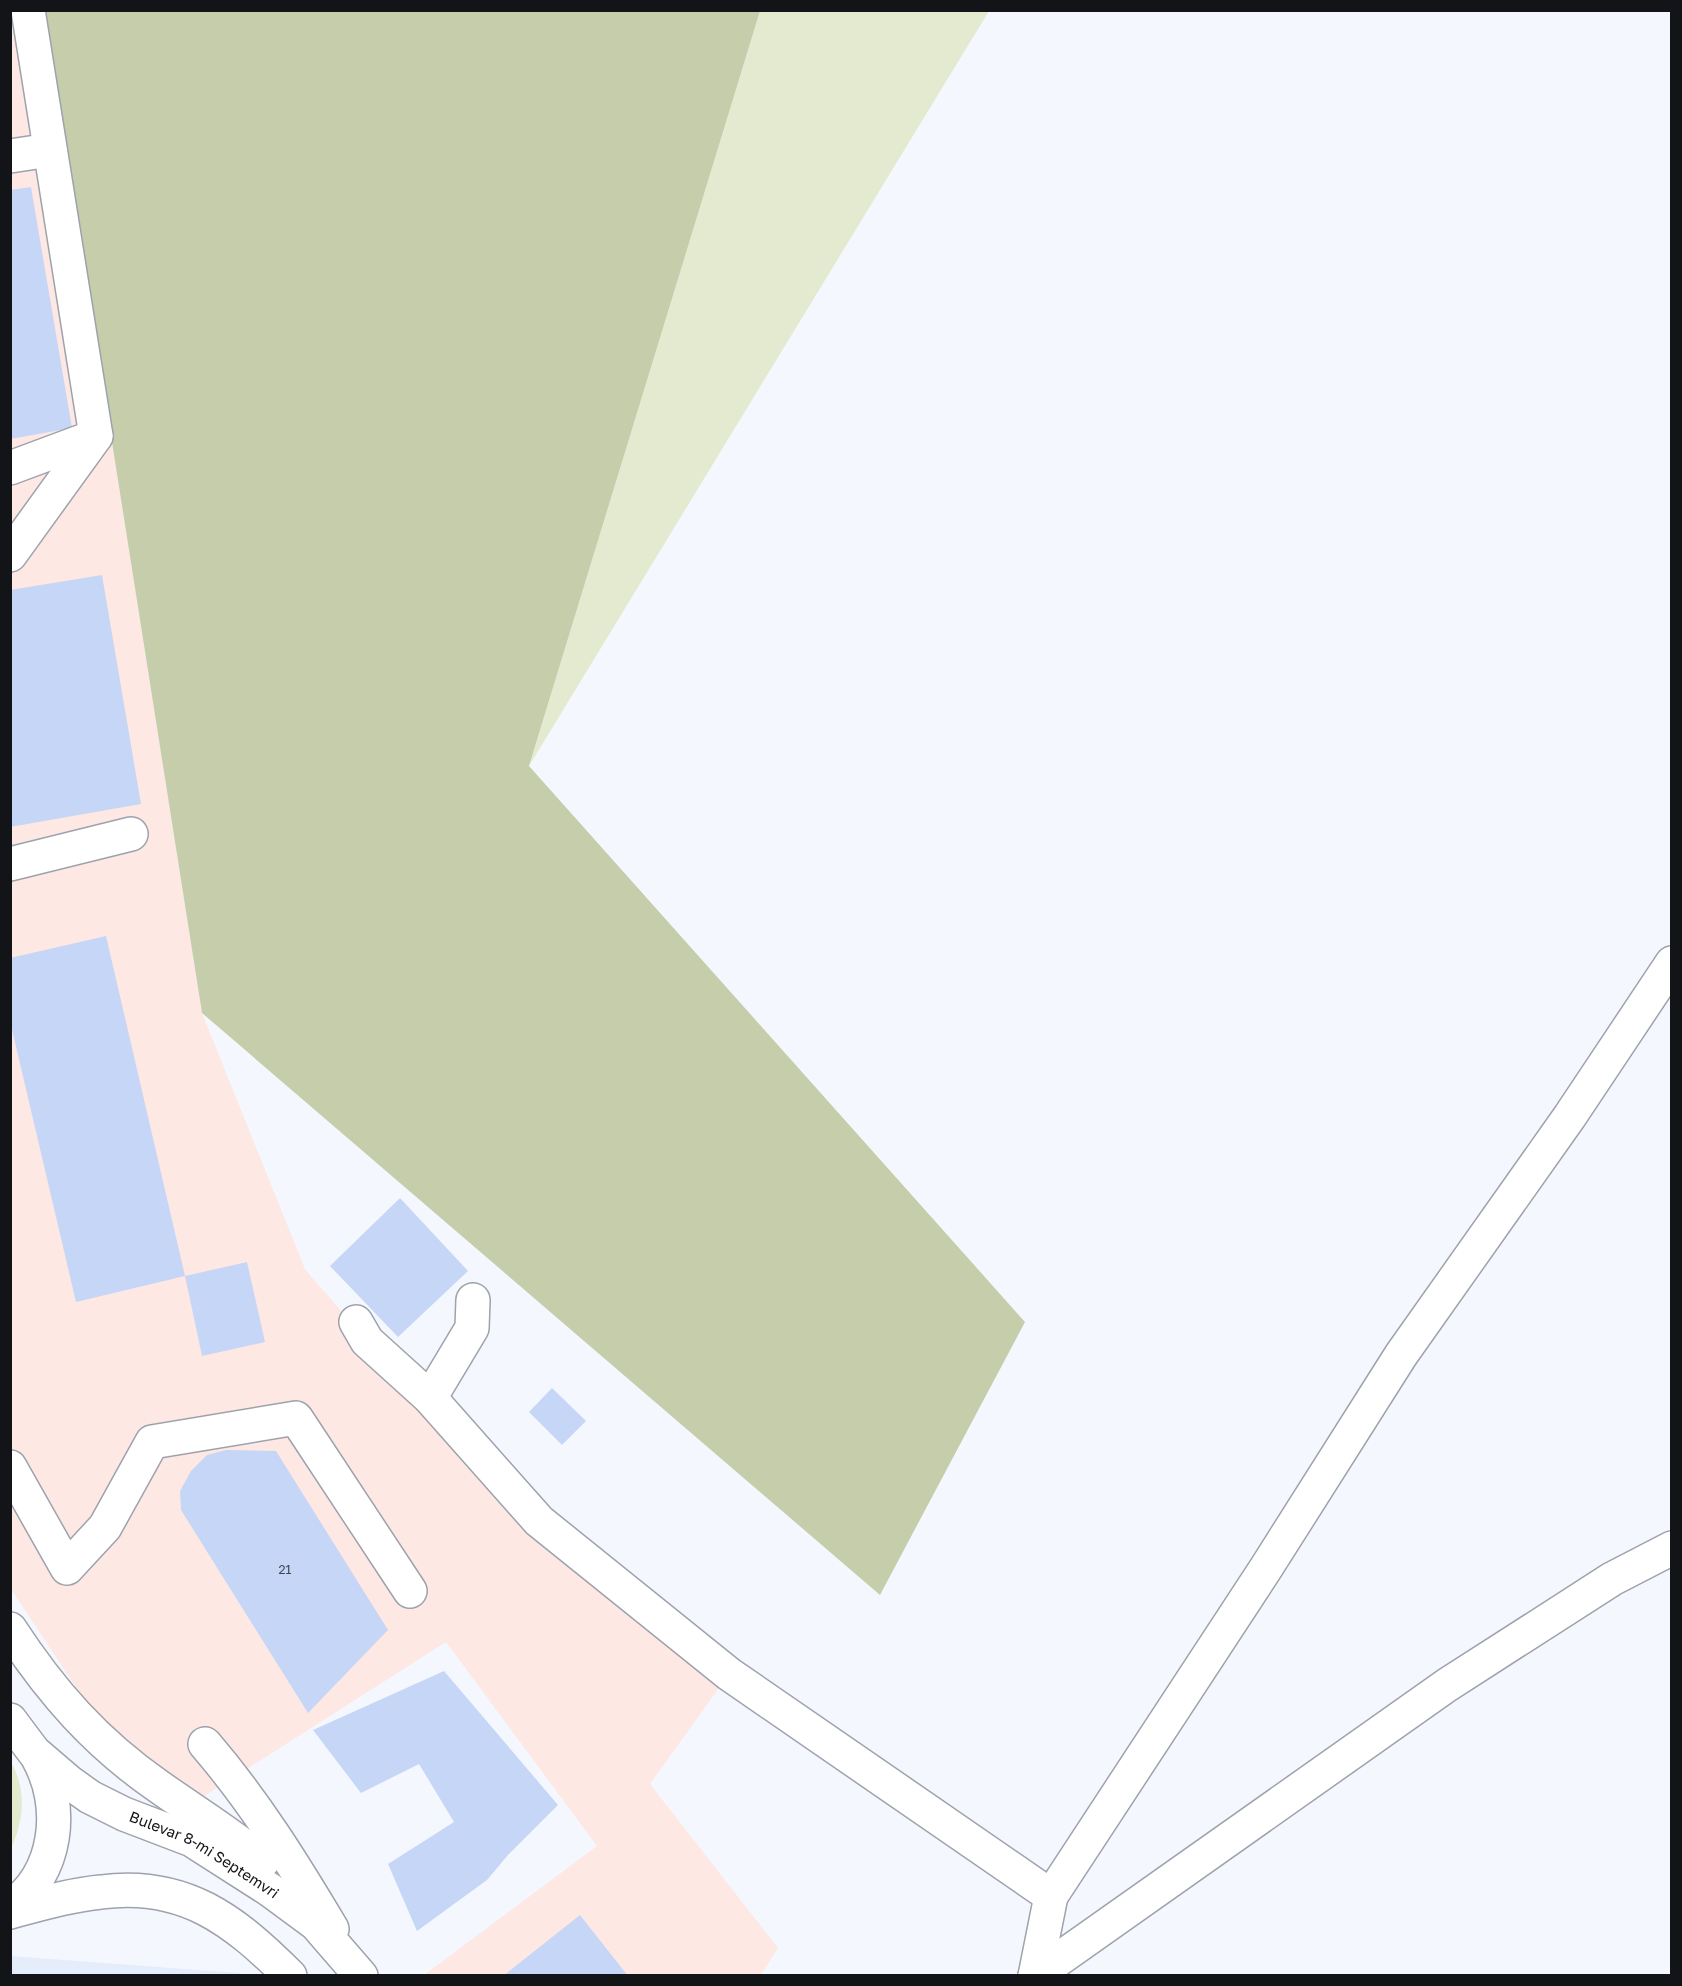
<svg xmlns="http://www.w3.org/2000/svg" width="1682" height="1986" viewBox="0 0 1682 1986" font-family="'Golos Text',sans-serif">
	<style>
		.commercial { fill: #fee8e4 }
		.built { fill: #e5edfa }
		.green { fill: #e4eacf }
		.forest { fill: #c6cdab }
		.building { fill: #c6d6f6 }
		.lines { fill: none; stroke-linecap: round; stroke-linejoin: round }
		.minor-casing { stroke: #9da2ac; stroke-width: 36 }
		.minor { stroke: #fff; stroke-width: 33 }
		.labels { text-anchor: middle; stroke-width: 6; stroke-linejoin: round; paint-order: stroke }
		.number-label { font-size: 12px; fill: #404450 }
		.street-label { font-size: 15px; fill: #131418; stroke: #fff }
	</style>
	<rect width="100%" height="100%" fill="#f4f8fe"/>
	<path class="commercial" d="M10,11H44L202,1013L305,1269L367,1341L729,1674L650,1784L778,1948L761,1975H424L597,1846L446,1642L192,1804L83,1698L11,1589Z"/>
	<path class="built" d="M11,1956L239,1973L243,1975H11Z"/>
	<g class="green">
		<path d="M760,11H989L529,766Z"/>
		<path d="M11,1762C27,1791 24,1820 11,1848Z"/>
	</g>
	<path class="forest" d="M44,11H760L529,766L1025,1322L880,1595L202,1013Z"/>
	<g class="building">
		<path d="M31,187L72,428L10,439V190Z"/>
		<path d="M102,575L141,804L10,827V590Z"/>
		<path d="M106,936L185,1276L76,1302L10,1021V958Z"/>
		<path d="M400,1198L468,1271L398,1337L330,1266Z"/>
		<path d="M247,1262L265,1342L202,1356L185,1276Z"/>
		<path d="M552,1388L586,1421L562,1445L529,1412Z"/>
		<path d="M226,1450L276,1451L388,1630L308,1713L181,1510L180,1491L191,1471L207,1455Z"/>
		<path d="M444,1671L558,1805L508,1855L487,1880L417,1931L388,1864L454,1822L419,1764L361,1793L313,1730Z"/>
		<path d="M580,1915L628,1976H503Z"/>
	</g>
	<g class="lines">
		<defs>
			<g id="minor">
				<path d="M10,156L50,150"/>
				<path d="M10,468L96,436"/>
				<path d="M10,555L96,436L28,10"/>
				<path d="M10,864L131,834"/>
				<path d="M356,1322L367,1341L430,1398L539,1521L729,1674L1051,1896L1035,1976"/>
				<path d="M430,1398L472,1328L473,1300"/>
				<path d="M10,1467L67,1568L105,1527L152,1442L296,1418L410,1591"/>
				<path d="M10,1629C51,1692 96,1743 158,1786C193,1811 230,1833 263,1861"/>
				<path id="s1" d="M10,1720L34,1752L69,1782L90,1797L124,1814L192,1840L270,1890L316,1924L361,1976"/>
				<path d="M205,1744C254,1801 294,1865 332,1929"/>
				<path d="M1051,1896L1266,1568L1401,1355L1570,1116L1672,963"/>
				<path d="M10,1907C58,1874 65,1806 38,1758"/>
				<path d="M10,1912C40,1904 70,1895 101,1892C184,1881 234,1920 290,1976"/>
				<path d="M1035,1976L1447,1685L1612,1579L1672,1548"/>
			</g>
		</defs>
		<use href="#minor" class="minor-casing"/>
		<use href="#minor" class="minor"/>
	</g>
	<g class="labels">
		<g class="number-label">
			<text x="285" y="1574">21</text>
		</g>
		<g class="street-label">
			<text dy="5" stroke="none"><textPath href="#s1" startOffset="240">Bulevar 8-mi Septemvri</textPath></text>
		</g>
	</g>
	<rect width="1682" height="1986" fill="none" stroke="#131418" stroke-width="24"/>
</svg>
